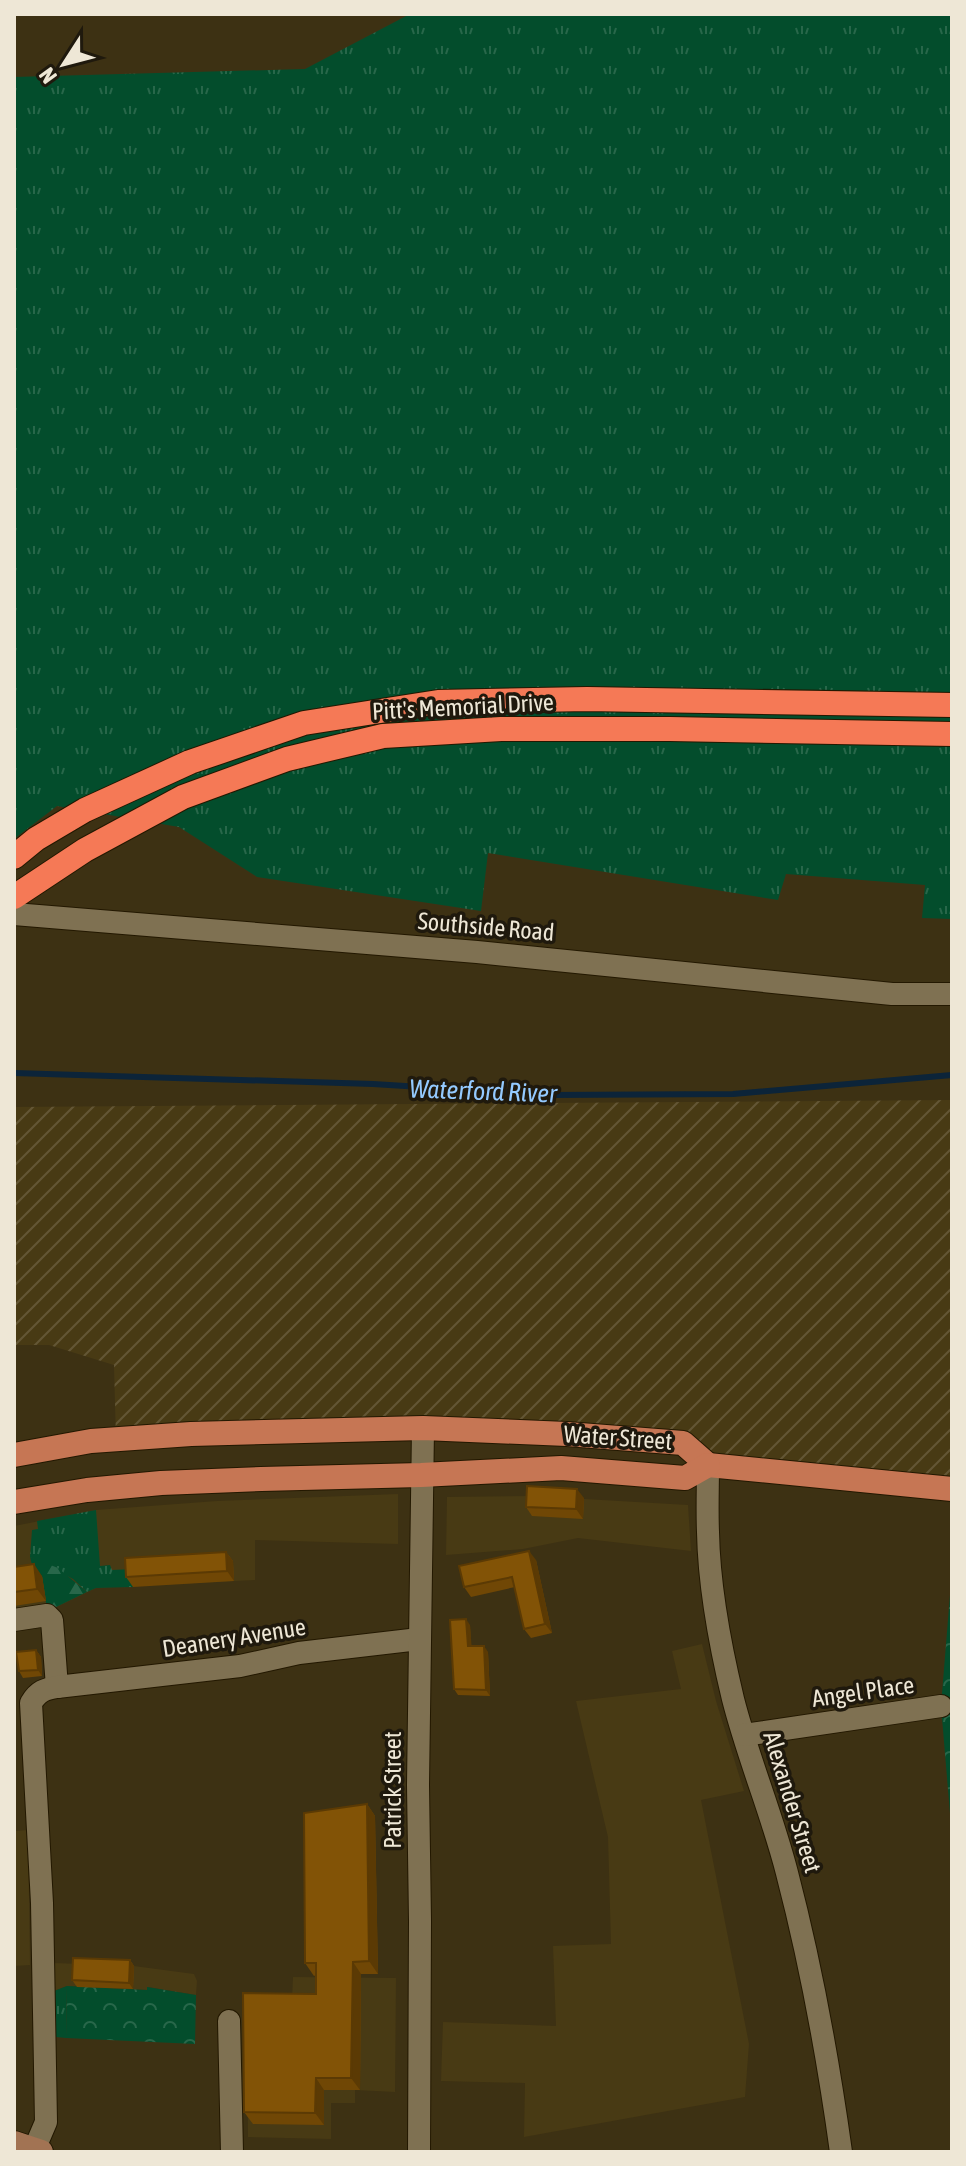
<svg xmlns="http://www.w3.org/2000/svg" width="966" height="2166" viewBox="0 0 966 2166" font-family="'Asap Condensed',sans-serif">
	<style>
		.built { fill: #483a14 }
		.industrial { fill: url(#industrial-furrows) }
		.grass { fill: url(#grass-tufts) }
		.forest { fill: url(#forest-firs) }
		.park { fill: url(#park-crowns) }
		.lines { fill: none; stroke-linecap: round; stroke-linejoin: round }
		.stream { stroke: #0c2439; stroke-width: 6 }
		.street-casing { stroke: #231800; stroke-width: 24 }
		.secondary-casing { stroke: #231800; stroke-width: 26 }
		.primary-casing { stroke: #231800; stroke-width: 26 }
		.highway-casing { stroke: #231800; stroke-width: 26 }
		.street { stroke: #7f7152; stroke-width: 22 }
		.secondary { stroke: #a27353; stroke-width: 24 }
		.primary { stroke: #c67654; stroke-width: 24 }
		.highway { stroke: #f57956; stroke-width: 24 }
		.wall { fill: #704705 }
		.shaded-wall { fill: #5b3a04 }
		.building { fill: #825306; stroke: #5b3a04; stroke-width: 2 }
		.labels { text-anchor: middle; stroke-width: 7; stroke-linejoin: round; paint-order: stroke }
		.street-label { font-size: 24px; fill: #eee7d6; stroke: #1f190d }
		.water-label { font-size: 26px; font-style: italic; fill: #94caff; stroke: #1f190d }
	</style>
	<defs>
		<pattern id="industrial-furrows" width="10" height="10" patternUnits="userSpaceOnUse" patternTransform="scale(2)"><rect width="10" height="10" fill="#483a14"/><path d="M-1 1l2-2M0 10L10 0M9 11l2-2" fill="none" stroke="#635635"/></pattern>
		<pattern id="grass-tufts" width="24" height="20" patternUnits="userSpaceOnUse" patternTransform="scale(2)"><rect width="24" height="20" fill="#034d2c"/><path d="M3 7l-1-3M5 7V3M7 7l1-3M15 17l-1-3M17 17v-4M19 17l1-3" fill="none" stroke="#28674a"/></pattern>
		<pattern id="forest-firs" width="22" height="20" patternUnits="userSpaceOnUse" patternTransform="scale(2)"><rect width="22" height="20" fill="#034d2c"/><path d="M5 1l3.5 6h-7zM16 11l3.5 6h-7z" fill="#28674a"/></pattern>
		<pattern id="park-crowns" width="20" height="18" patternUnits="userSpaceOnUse" patternTransform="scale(2)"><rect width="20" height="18" fill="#034d2c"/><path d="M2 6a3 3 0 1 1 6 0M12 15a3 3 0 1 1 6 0" fill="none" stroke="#28674a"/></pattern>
	</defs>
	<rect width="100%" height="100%" fill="#3d3113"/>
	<g class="built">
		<path d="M398,1494V1544L255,1540V1580L96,1588L52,1609L14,1613V1526L96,1510L217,1501Z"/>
		<path d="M533,1496L688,1505L691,1551L578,1538L523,1549L446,1555L447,1497Z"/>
		<path d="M702,1644L716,1701L744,1791L701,1800L749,2044L745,2097L524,2137L525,2083L441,2081L443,2022L556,2026L553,1946L611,1944L608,1837L576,1701L681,1689L672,1651Z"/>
		<path d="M28,1830L30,1965L14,1966V1831Z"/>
		<path d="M54,1963L134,1966L194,1974L197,1981L196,1995L148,1987L147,1990L67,1986L54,1991Z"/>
		<path d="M293,1977L396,1978L395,2092L355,2090V2103H331V2139L248,2137L247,1999L292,2000Z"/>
	</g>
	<path class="industrial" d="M952,1100V1489L708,1465L683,1443L567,1434L116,1439L114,1365L49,1345H14V1107Z"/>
	<g class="grass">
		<path d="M410,14H952V919L922,918L925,885L786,874L778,900L488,853L481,911L257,877L179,827L57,806L14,839V77L305,69Z"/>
		<path d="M96,1510L100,1566L110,1565L112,1570L132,1569L133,1587L96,1588L87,1592L73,1579L30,1557L32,1530L38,1529L37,1521Z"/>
		<path d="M67,1986L66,2038L56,2037L54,1991Z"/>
	</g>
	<path class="forest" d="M30,1557L58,1568L87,1592L52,1609H47L42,1577H35Z"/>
	<g class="park">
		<path d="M952,1570V1837L941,1706Z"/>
		<path d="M67,1986L147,1990V1987L196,1995L195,2044L66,2038Z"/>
	</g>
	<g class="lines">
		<path class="stream" d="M14,1073L373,1084L550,1095L733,1094L952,1075"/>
		<defs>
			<g id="street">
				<path d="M14,914L477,952L892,994H952"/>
				<path d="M708,1465C708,1487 707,1509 708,1532C709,1587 720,1645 733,1699C748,1758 772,1814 787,1873C811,1965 828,2058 841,2152"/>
				<path d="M14,1620L47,1615L52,1620L57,1687"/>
				<path d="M744,1735L941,1706"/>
				<path d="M229,2021L232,2152"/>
				<path d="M34,2150L46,2122L42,1903L31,1703C38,1691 45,1689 57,1687L240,1666L299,1653L419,1639"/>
				<path d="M419,2152L420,1921L418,1785L423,1428"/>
			</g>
			<path id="secondary" d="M14,2143L41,2152"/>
			<g id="primary">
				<path d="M14,1455L91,1441L191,1434L423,1428L567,1434L683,1443L708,1465"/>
				<path d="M708,1465L952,1489"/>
				<path d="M14,1502L87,1490L161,1483L261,1479L421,1475L561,1468L685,1478L708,1465"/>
			</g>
			<g id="highway">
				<path d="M14,857L36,839L85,810L190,762L304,723L438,702L587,699L952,705"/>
				<path d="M14,897L85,850L183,797L287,759L383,736L501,729H670L952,734"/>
			</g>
		</defs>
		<use href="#street" class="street-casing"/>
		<use href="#secondary" class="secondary-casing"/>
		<use href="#primary" class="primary-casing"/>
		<use href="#highway" class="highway-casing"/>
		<use href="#street" class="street"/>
		<use href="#secondary" class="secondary"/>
		<use href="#primary" class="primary"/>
		<use href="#highway" class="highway"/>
	</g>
	<g class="wall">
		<path d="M584,1498L583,1519L532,1516L526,1507Z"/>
		<path d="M226,1552L233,1561L234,1581L133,1587L126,1577Z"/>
		<path d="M536,1560L552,1633L531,1638L524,1629L515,1587L471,1597L464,1587Z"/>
		<path d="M14,1567L42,1576L46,1601L14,1606Z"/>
		<path d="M470,1625L471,1646L488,1652L490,1696L458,1695L454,1689Z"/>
		<path d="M36,1650L41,1657L42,1676L23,1678L19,1671Z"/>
		<path d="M367,1804L375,1816L378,1974H361L360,2090H324V2125L253,2124L244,2112L316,1994V1975L314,1976L305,1963Z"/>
		<path d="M130,1960L134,1966L133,1989L77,1987L72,1980Z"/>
	</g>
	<g class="shaded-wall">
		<path d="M577,1489L584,1498L583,1519L576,1509Z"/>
		<path d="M529,1551L536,1560L552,1633L545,1624Z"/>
		<path d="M226,1552L233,1561L234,1581L227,1571Z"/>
		<path d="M34,1564L42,1576L46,1601L37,1589Z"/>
		<path d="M466,1619L470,1625L472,1652L468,1646Z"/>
		<path d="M484,1646L488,1652L490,1696L486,1690Z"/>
		<path d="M36,1650L41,1657L42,1676L38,1670Z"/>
		<path d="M14,1788L15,1829L14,1827Z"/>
		<path d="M367,1804L375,1816L378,1974L369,1961Z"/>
		<path d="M130,1960L134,1966L133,1989L129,1983Z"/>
		<path d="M353,1962L361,1974L360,2090L351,2078Z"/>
		<path d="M316,2078L324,2090V2125L315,2113Z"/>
	</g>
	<g class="building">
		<path d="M527,1486L577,1489L576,1509L526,1507Z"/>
		<path d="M529,1551L545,1624L524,1629L512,1577L464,1587L459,1566Z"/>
		<path d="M226,1552L227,1571L126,1577L125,1558Z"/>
		<path d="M34,1564L37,1589L14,1592V1567Z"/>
		<path d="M466,1619L468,1646H484L486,1690L454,1689L450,1620Z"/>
		<path d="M36,1650L38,1670L19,1671L16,1652Z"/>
		<path d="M367,1804L369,1961L353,1962L351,2078H316L315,2113L244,2112L243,1993L316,1994V1963H305L304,1813Z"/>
		<path d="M73,1958L130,1960L129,1983L72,1980Z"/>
	</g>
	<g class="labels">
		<g class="street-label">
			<text transform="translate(463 707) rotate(-3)" y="8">Pitt's Memorial Drive</text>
			<text transform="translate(486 927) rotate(5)" y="8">Southside Road</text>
			<text transform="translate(618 1438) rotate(4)" y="8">Water Street</text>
			<text transform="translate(234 1638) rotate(-9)" y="8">Deanery Avenue</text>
			<text transform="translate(863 1692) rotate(-8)" y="8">Angel Place</text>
			<text transform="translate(393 1790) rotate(-90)" y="8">Patrick Street</text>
			<text transform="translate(792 1802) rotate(73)" y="8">Alexander Street</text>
		</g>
		<g class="water-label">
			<text transform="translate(483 1091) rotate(2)" y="9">Waterford River</text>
		</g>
	</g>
	<rect width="966" height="2166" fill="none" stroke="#eee7d6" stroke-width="32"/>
	<g transform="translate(64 64) rotate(234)" stroke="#1f190d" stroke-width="6" paint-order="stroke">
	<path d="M0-6L14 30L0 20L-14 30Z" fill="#eee7d6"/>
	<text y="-12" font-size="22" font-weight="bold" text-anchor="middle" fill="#eee7d6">N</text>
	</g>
</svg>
